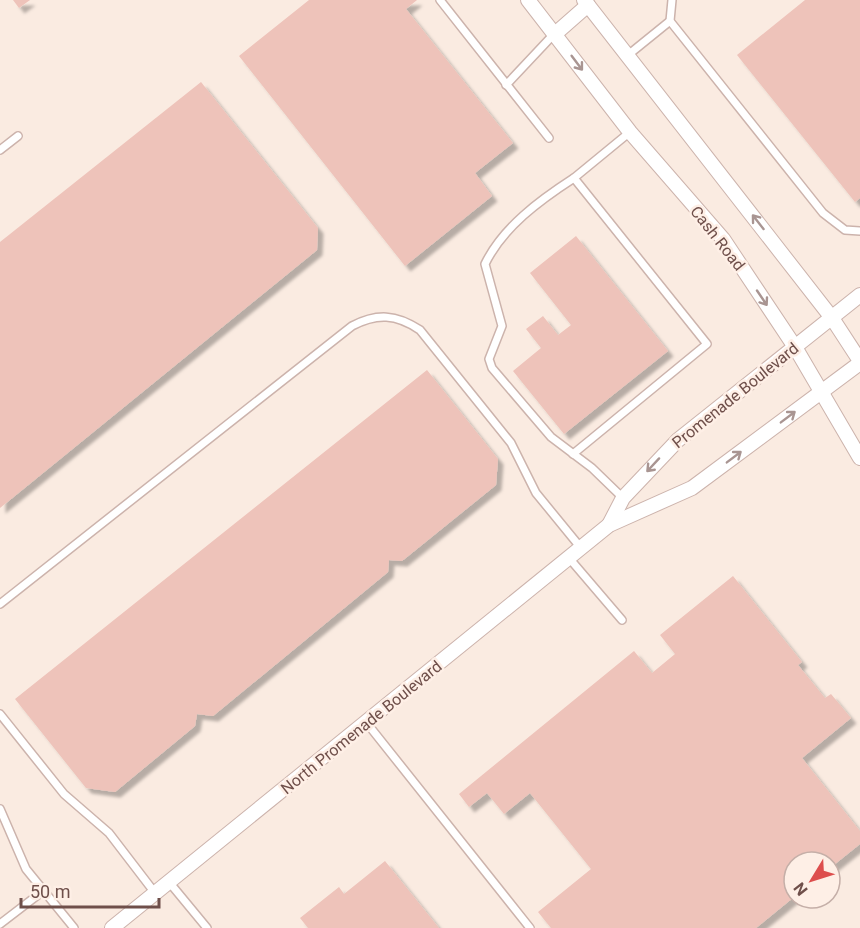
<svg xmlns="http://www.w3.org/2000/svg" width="860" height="928" viewBox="0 0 860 928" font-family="Roboto,sans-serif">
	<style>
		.building { fill: #eec3ba; filter: url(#shadow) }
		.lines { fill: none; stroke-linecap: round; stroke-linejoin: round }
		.service-casing { stroke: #ccb3ac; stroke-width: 10 }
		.minor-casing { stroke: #ccb3ac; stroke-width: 16 }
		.service { stroke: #fff; stroke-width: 7 }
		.minor { stroke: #fff; stroke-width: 14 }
		.oneway { stroke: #a99592 }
		.labels { text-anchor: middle; stroke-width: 5; stroke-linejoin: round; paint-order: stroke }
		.street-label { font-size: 16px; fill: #6f4f4a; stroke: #feefe6 }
	</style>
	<defs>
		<filter id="shadow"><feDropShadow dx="5.5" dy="5.5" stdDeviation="1.5" flood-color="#0004"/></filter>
	</defs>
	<rect width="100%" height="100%" fill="#faebe1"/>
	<g class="building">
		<path d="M13,0H30L19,8Z"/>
		<path d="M309,0H417L406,9L513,143L475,173L492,196L405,266L239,56Z"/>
		<path d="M805,0H860V198L855,202L737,55Z"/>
		<path d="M201,82L318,228L317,250L0,508V242Z"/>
		<path d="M576,236L668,351L564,434L513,371L541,348L526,329L543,316L558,335L571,325L530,273Z"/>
		<path d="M427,370L498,459L496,485L402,561L389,560L388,572L213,716L197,714L195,726L115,792L86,788L15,699Z"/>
		<path d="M733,576L802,662L798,665L825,698L831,694L851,718L802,758L860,831V844L830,868V862H794V897L756,928H551L538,912L591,869L530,793L504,814L487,793L469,807L459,794L634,651L652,673L675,654L660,635Z"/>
		<path d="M385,861L439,928H308L300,918L339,887L344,894Z"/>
	</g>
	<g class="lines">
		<defs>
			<g id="service">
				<path d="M440,0L549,138"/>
				<path d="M672,0L670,21L823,213L845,230L860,231"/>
				<path d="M628,55L670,21"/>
				<path d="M506,85L554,34"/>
				<path d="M0,150L18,136"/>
				<path d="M574,178C540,200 503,227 485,264L502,326L489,359L492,368L551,437L592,468L623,498"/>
				<path d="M573,454L707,344L574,178L630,132"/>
				<path d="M569,558L622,620"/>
				<path d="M0,604L352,326C377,313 396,314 420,330L511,443L536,493L581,548"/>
				<path d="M0,714L64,794L109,833L155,893"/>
				<path d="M366,722L530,928"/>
				<path d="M0,809L26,869L74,928"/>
				<path d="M169,882L207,928"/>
				<path d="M0,924L43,891"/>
			</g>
			<g id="minor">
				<path d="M528,0L630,132L723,239L795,347L860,458"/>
				<path d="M584,0L832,318L860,361"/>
				<path d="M555,34L588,5"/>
				<path d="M609,525L623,498L678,440L860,295"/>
				<path d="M112,928L609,525L692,488L860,363"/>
			</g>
		</defs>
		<use href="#service" class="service-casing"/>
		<use href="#minor" class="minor-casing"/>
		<use href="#service" class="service"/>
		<use href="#minor" class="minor"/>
	</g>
	<defs><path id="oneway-shaft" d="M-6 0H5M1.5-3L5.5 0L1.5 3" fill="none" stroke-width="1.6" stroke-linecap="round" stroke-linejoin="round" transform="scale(1.5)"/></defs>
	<g class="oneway">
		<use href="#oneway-shaft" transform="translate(577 63) rotate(53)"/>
		<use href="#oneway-shaft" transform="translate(758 222) rotate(-128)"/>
		<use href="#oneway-shaft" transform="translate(762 298) rotate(56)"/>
		<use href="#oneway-shaft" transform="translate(788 417) rotate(-37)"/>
		<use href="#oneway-shaft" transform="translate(734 457) rotate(-37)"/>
		<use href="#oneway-shaft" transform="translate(653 465) rotate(133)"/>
	</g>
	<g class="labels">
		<g class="street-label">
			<text transform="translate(718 238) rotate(52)" y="6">Cash Road</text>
			<text transform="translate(735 395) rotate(-39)" y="6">Promenade Boulevard</text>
			<text transform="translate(361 727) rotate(-39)" y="6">North Promenade Boulevard</text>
		</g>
	</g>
	<g transform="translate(812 880) rotate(232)"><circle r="28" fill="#feefe6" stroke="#c5afa8" stroke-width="1.5"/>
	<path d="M0-4.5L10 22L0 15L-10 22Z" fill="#dd4e4d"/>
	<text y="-9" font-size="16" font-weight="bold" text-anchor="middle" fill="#6f4f4a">N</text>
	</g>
	<path d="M21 898v9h138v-9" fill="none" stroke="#6f4f4a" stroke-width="3"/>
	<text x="30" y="898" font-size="18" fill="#6f4f4a" stroke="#feefe6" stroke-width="4.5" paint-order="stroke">50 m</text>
</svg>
